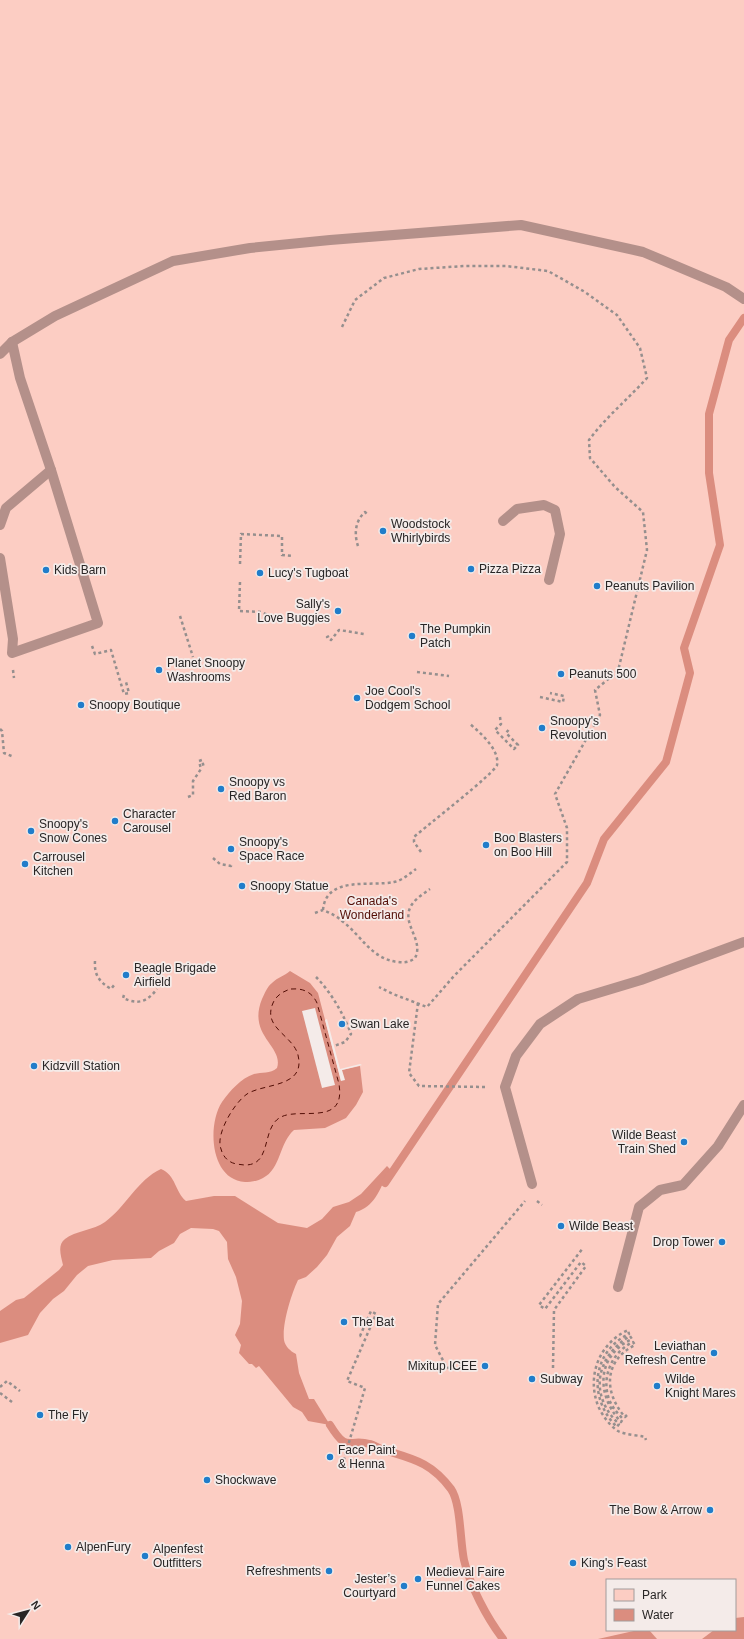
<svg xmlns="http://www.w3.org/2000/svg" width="744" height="1639" viewBox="0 0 744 1639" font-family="Helvetica,sans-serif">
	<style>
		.green { fill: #fccdc3; fill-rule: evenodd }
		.water { fill: #db8d7f }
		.pier { fill: #f4ebe9 }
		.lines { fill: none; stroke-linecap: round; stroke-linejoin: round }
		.stream { stroke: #db8d7f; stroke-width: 8 }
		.ferry { stroke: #520d05; stroke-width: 1; stroke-dasharray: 5 4; stroke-linecap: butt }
		.path { stroke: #958f8e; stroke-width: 2.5; stroke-dasharray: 3 3; stroke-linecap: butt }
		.lane { stroke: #b4908a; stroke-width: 10 }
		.poi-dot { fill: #207dca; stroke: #f4ebe9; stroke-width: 1.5 }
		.labels { text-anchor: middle; stroke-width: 3.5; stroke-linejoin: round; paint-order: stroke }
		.poi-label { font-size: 12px; fill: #282525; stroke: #f4ebe9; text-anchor: start }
		.park-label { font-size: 12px; fill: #540f07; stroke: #f4ebe9 }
	</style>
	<rect width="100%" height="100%" fill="#f4ebe9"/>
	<path class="green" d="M0,0H744V1639H0ZM607,1580H735V1630H607Z"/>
	<g class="water">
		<path d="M290,971L310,983L318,993L341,1081L342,1070L360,1066L363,1092L356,1105L346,1118L325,1128L294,1130C279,1143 281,1169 263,1178C258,1181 251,1182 245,1182C210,1180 207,1125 222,1102C230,1091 241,1078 254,1074C262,1072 270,1074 277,1068C284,1046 247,1036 262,999C265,993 267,987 272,983C278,977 284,976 290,971Z"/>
		<path d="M387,1166L390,1169V1172L387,1174C380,1190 374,1207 356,1212L350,1226L337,1237L327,1255L317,1267L306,1277L298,1280C291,1295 282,1324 284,1340C285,1346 290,1351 296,1354L299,1373L309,1399H314L330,1425L308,1421L302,1412L293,1407L259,1366L256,1368L252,1364H249L239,1353L241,1345L235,1335L240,1324L242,1301L236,1277L228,1259L227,1242L219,1231L213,1229L191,1228L180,1234L174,1243L159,1251L151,1258L113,1260L88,1266L77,1275L64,1291L53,1299L40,1313L28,1335L0,1343V1311L16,1300L24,1298L59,1270L63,1265C61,1256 57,1245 65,1239C75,1231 94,1230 105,1222C126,1207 137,1180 161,1169C176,1175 175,1192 186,1201L214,1196H235L278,1223L307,1228L322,1219L333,1207L349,1202L361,1194Z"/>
		<path d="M744,1617V1639H702L714,1630H735V1618Z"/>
		<path d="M638,1630H649L657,1639H598Z"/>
	</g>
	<g class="pier">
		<path d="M315,1008L335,1085L322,1088L302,1011Z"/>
		<path d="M327,1019L340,1069L360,1064L362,1065L342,1070L345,1080L341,1081L325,1020Z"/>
	</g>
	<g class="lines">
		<g class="stream">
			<path d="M385,1183L587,883L604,839L666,762L690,673L684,648L720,545L709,473V414L729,340L744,318"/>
			<path d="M330,1425C348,1454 347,1438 370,1444C375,1445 379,1449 384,1450C413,1459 431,1462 451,1489C461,1503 460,1542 464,1560C470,1586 487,1618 503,1639"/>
		</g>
		<path class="ferry" d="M291,989C303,988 312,992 317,1003L339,1084C346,1127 300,1107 281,1117C259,1128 275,1172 237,1164C229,1163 223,1157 221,1149C215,1134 235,1102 247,1094C264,1083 306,1088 298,1055C293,1035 262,1028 273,1003C276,996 283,991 291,989Z"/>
		<g class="path">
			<path d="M342,327L355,300L384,278L419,269L464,266H506L548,271L585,292L617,315L640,348L647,378C628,399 606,417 589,440L590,458L615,487L643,512L647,550L618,671L595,690L600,715L555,794L567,828V862L454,976L427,1007L393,994L379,987"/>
			<path d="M358,546C354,534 355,521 365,512L367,514"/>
			<path d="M240,564L241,534L282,536V555L293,556"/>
			<path d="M240,582L239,611L261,612L273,617"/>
			<path d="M180,616L193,657"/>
			<path d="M329,636L327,637L331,640L339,630L364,634"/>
			<path d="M92,646L95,654L111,650L124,694L129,693L126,682L128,681"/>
			<path d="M13,670L14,678"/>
			<path d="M417,672L449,676"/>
			<path d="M540,697L563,702L564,696L550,693"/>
			<path d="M500,717L501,724L495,730L514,749L518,745L506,733L510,728"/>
			<path d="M0,729L2,731L4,753L14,757"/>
			<path d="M199,761L202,760L204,768"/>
			<path d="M188,797L193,795V781L201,769L199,761"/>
			<path d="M421,852L414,842V837C425,827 495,773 497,765C500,749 479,732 469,723"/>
			<path d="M213,858L220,864L231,866V865"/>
			<path d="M323,910C326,875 371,887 394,882C403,880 409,874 416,869"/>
			<path d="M315,913L323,910C330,913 337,916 342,921C362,936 371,959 398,962C405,963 410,962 415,958C425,939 398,922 413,903C417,898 424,893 430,889"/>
			<path d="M95,961C94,976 100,982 111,989L115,984"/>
			<path d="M316,977C331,992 344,1015 351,1034L345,1042L334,1046"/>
			<path d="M124,995L123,998C138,1005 147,1002 157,989"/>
			<path d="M418,1003L409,1073L419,1086L486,1087"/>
			<path d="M537,1201L542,1205"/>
			<path d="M462,1366L447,1368L435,1345L438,1304L525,1201"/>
			<path d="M553,1368L554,1310L586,1266L581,1262L545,1309L539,1305L583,1248"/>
			<path d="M0,1387L7,1381L20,1391"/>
			<path d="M0,1393L12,1402"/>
			<path d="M627,1415L625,1417C604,1393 603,1361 635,1345L633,1342C612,1352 601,1377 609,1399C612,1407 617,1413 623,1419L621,1422C596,1395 596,1356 632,1339L630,1336C595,1357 589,1396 619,1424L617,1427C588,1399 591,1352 629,1334L628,1330C598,1344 586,1378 599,1408C603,1416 610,1426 618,1431C626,1435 637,1435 645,1437L646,1440"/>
			<path d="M342,1466L365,1388L347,1381L376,1314L371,1311L360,1336L357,1335"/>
		</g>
		<g class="lane">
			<path d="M0,354L12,342L55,316L173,261L250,248L330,240L521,225L643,252L726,287L744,299"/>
			<path d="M503,521L517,509L544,505L555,510L560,534L549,580"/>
			<path d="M0,525L6,508L51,470"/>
			<path d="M0,558L13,639L12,653L98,623L51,470L20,378L12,342"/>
			<path d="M532,1184L505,1087L516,1056L540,1024L578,999L641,980L744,942"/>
			<path d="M618,1287L639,1207L660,1190L683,1185L718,1146L744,1105"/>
		</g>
	</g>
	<g class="poi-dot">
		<circle cx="383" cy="531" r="4"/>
		<circle cx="471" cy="569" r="4"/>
		<circle cx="46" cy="570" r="4"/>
		<circle cx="260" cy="573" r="4"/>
		<circle cx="597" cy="586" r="4"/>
		<circle cx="338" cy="611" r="4"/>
		<circle cx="412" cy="636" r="4"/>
		<circle cx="159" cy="670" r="4"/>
		<circle cx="561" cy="674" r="4"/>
		<circle cx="357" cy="698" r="4"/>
		<circle cx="81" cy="705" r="4"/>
		<circle cx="542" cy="728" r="4"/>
		<circle cx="221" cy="789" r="4"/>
		<circle cx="115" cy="821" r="4"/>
		<circle cx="31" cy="831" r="4"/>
		<circle cx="486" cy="845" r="4"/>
		<circle cx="231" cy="849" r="4"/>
		<circle cx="25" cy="864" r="4"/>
		<circle cx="242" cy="886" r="4"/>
		<circle cx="126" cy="975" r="4"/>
		<circle cx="342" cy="1024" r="4"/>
		<circle cx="34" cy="1066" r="4"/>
		<circle cx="684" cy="1142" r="4"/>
		<circle cx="561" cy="1226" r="4"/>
		<circle cx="722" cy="1242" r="4"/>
		<circle cx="344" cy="1322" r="4"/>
		<circle cx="714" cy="1353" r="4"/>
		<circle cx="485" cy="1366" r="4"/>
		<circle cx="532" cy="1379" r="4"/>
		<circle cx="657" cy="1386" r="4"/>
		<circle cx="40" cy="1415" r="4"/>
		<circle cx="330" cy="1457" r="4"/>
		<circle cx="207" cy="1480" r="4"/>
		<circle cx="710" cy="1510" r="4"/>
		<circle cx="68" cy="1547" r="4"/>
		<circle cx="145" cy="1556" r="4"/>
		<circle cx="573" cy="1563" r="4"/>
		<circle cx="329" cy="1571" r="4"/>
		<circle cx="418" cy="1579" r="4"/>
		<circle cx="404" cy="1586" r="4"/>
	</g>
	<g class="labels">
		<g class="poi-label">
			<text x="391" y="528">Woodstock<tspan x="391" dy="14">Whirlybirds</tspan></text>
			<text x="479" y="573">Pizza Pizza</text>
			<text x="54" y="574">Kids Barn</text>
			<text x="268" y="577">Lucy's Tugboat</text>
			<text x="605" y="590">Peanuts Pavilion</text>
			<text x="330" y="608" text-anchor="end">Sally's<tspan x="330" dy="14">Love Buggies</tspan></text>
			<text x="420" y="633">The Pumpkin<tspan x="420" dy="14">Patch</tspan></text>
			<text x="167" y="667">Planet Snoopy<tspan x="167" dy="14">Washrooms</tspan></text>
			<text x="569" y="678">Peanuts 500</text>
			<text x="365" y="695">Joe Cool's<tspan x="365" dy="14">Dodgem School</tspan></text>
			<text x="89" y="709">Snoopy Boutique</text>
			<text x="550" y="725">Snoopy's<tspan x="550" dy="14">Revolution</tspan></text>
			<text x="229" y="786">Snoopy vs<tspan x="229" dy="14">Red Baron</tspan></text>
			<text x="123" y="818">Character<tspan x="123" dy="14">Carousel</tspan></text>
			<text x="39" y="828">Snoopy's<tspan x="39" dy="14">Snow Cones</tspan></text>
			<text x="494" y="842">Boo Blasters<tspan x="494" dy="14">on Boo Hill</tspan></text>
			<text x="239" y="846">Snoopy's<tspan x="239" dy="14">Space Race</tspan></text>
			<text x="33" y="861">Carrousel<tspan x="33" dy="14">Kitchen</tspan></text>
			<text x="250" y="890">Snoopy Statue</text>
			<text x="134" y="972">Beagle Brigade<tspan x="134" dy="14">Airfield</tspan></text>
			<text x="350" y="1028">Swan Lake</text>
			<text x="42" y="1070">Kidzvill Station</text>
			<text x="676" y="1139" text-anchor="end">Wilde Beast<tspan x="676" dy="14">Train Shed</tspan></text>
			<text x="569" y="1230">Wilde Beast</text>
			<text x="714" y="1246" text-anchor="end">Drop Tower</text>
			<text x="352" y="1326">The Bat</text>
			<text x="706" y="1350" text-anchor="end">Leviathan<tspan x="706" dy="14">Refresh Centre</tspan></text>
			<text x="477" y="1370" text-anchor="end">Mixitup ICEE</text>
			<text x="540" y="1383">Subway</text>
			<text x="665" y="1383">Wilde<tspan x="665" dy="14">Knight Mares</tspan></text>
			<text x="48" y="1419">The Fly</text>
			<text x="338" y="1454">Face Paint<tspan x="338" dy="14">&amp; Henna</tspan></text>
			<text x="215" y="1484">Shockwave</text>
			<text x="702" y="1514" text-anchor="end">The Bow &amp; Arrow</text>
			<text x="76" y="1551">AlpenFury</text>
			<text x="153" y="1553">Alpenfest<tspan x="153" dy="14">Outfitters</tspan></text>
			<text x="581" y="1567">King's Feast</text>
			<text x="321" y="1575" text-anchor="end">Refreshments</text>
			<text x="426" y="1576">Medieval Faire<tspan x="426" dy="14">Funnel Cakes</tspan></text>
			<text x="396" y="1583" text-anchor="end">Jester’s<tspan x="396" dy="14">Courtyard</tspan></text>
		</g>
		<g class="park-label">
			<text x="372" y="905">Canada's<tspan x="372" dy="14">Wonderland</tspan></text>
		</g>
	</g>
	<rect x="606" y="1579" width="130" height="52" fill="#f4ebe9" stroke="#a29c9b"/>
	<rect x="614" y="1589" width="20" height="12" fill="#fccdc3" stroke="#a29c9b"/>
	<text x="642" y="1599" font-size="12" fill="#282525">Park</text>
	<rect x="614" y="1609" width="20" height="12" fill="#db8d7f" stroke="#a29c9b"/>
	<text x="642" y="1619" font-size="12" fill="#282525">Water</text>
	<g transform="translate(28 1611) rotate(54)" stroke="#f4ebe9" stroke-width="3" paint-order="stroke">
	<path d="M0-3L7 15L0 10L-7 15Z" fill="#282525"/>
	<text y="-6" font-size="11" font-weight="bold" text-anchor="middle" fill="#282525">N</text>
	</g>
</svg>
